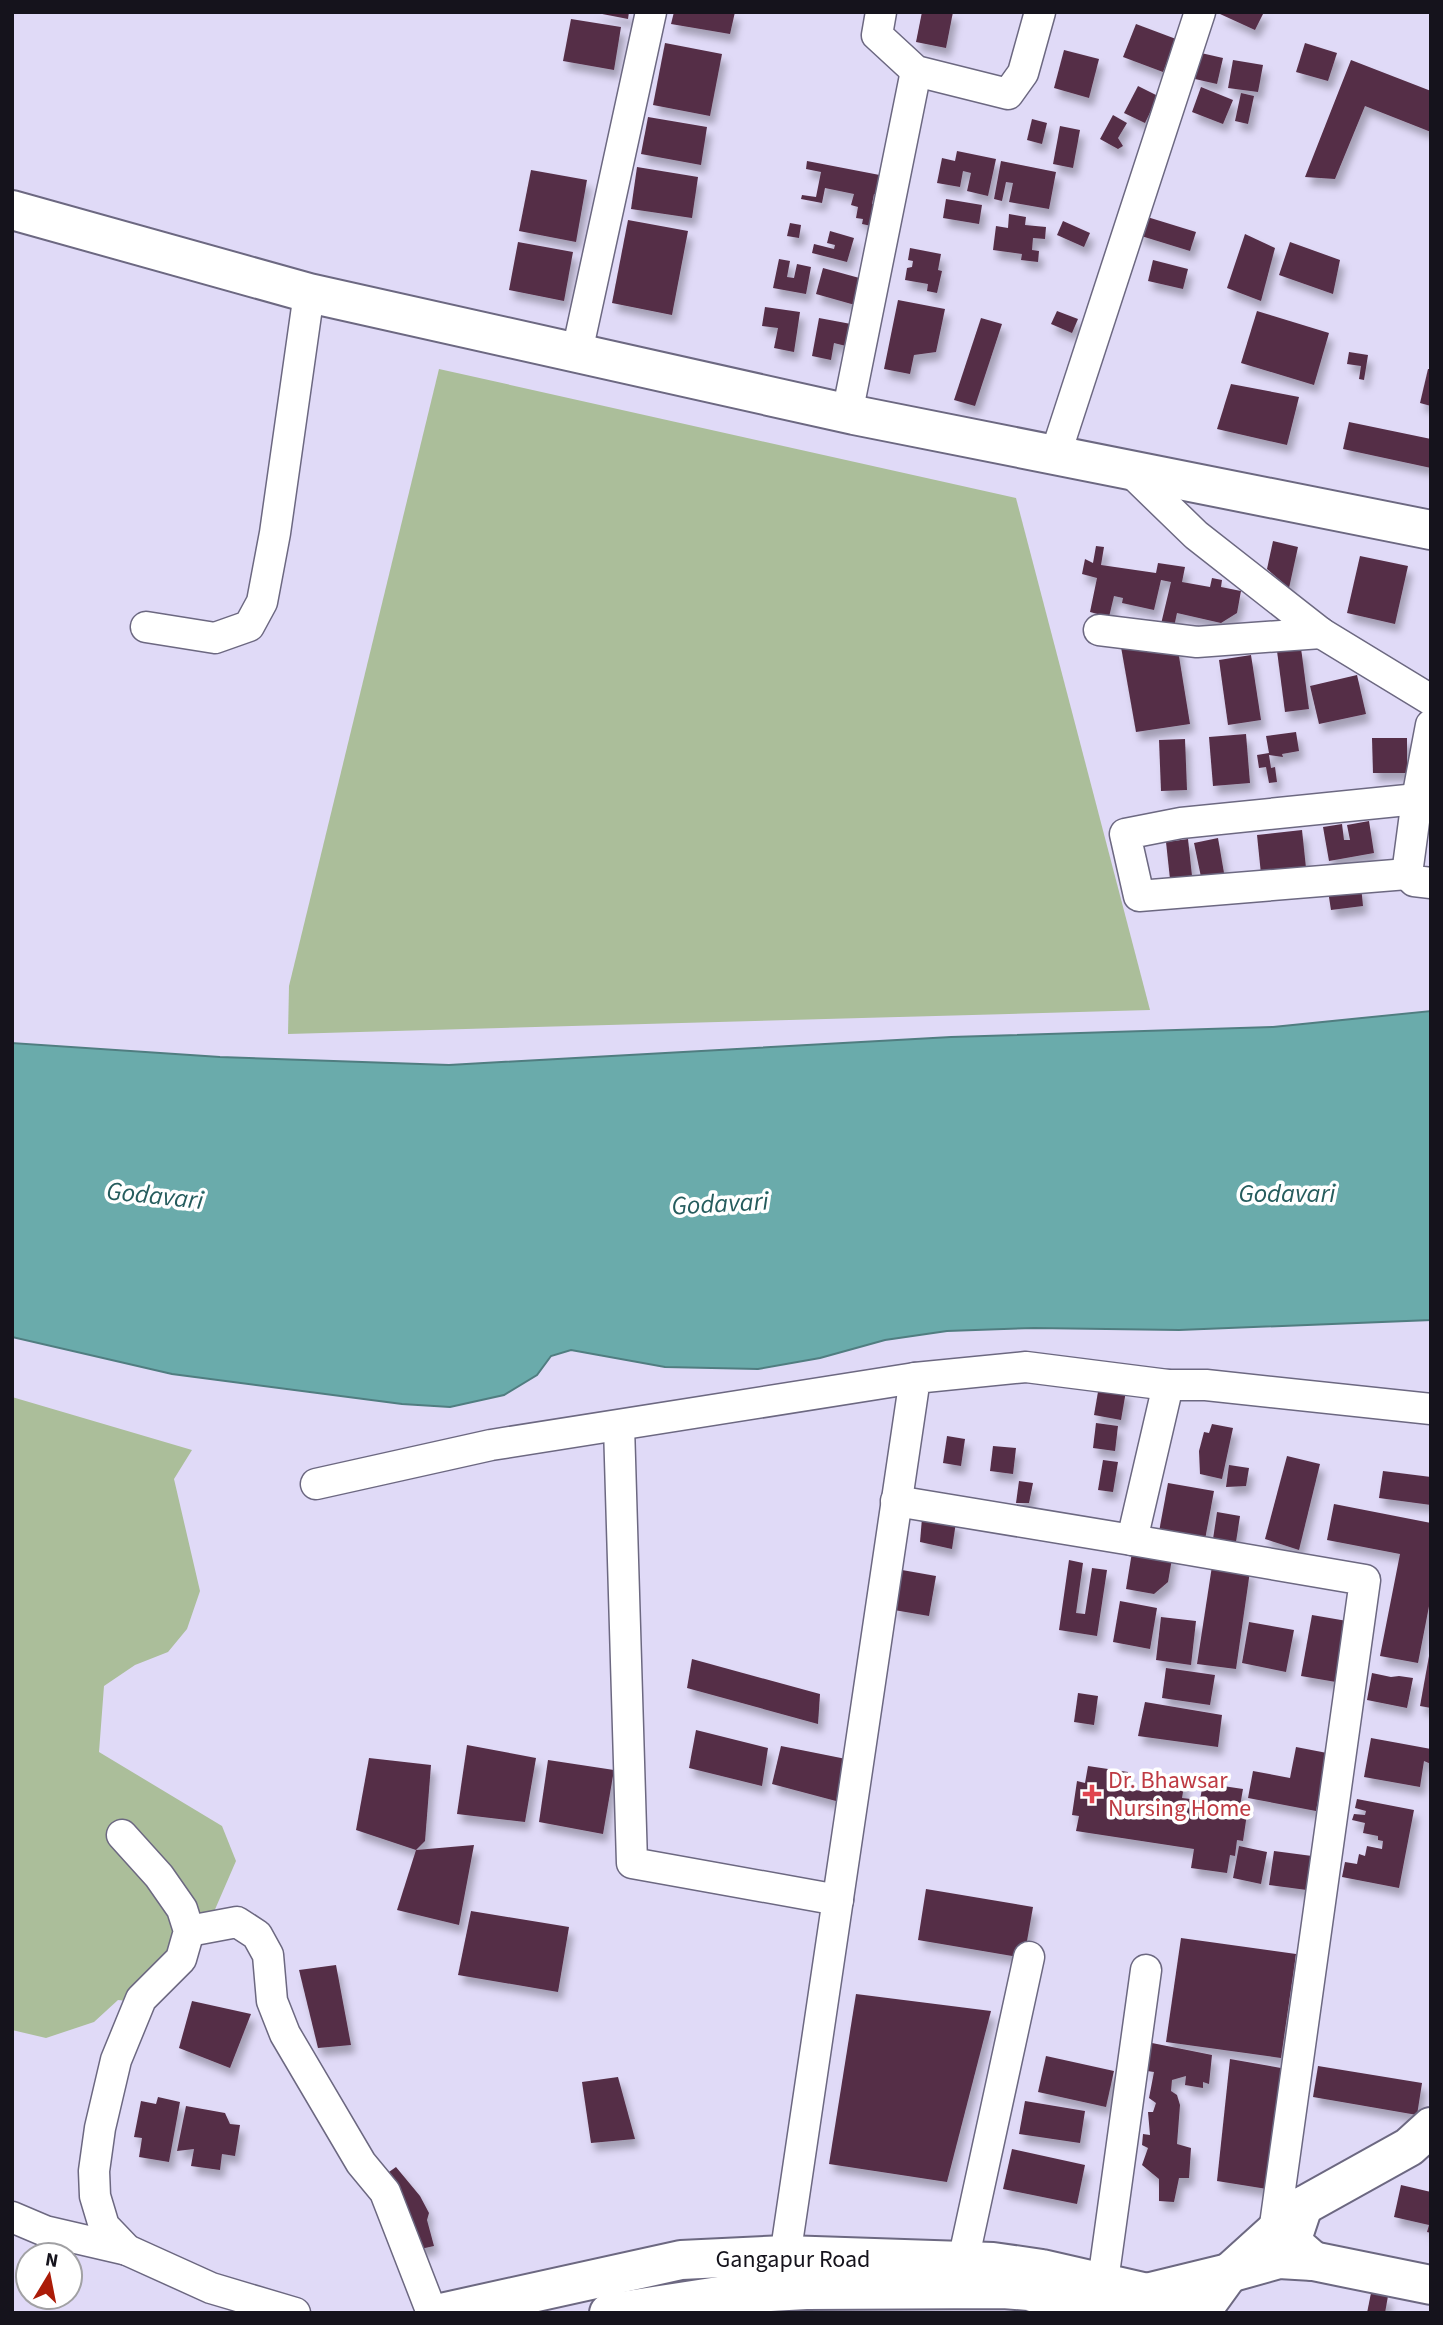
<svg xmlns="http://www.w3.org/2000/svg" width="1443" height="2325" viewBox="0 0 1443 2325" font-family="'Source Sans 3',sans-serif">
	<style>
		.green { fill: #abbe9a }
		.water { fill: #6aabab; stroke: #507d80; stroke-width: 2 }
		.building { fill: #552e47; filter: url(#shadow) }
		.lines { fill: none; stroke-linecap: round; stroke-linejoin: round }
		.street-casing { stroke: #6c6881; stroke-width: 33 }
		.secondary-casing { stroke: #6c6881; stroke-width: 42 }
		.primary-casing { stroke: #6c6881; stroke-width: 42 }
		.highway-casing { stroke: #6c6881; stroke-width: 42 }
		.street { stroke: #fff; stroke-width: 30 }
		.secondary { stroke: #fff; stroke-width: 38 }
		.primary { stroke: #fff; stroke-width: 38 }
		.highway { stroke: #fff; stroke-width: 38 }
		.health-dot { fill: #e0444e; stroke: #fff; stroke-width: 2.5 }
		.labels { text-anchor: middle; stroke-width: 7; stroke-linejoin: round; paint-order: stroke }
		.health-label { font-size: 24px; fill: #be3a42; stroke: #fff; text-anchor: start }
		.street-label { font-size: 24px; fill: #15131c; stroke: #fff }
		.water-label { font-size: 26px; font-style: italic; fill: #255c5d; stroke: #fff }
	</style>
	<defs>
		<filter id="shadow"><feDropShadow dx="4.5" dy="8" stdDeviation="3.5" flood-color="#0004"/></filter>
	</defs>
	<rect width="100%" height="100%" fill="#e0daf7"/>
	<g class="green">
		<path d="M439,369L1016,498L1150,1010L288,1034L289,986Z"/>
		<path d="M12,1397L192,1450L174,1479L200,1591L187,1629L168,1652L135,1665L104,1686L99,1752L222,1826L236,1861L200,1944L157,2004L118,2000L94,2022L46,2038L12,2030Z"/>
	</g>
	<path class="water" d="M1431,1011V1320L1179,1330L1034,1328L947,1331L885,1340L820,1358L758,1369L665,1367L571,1350L551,1356L537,1375L504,1395L450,1407L402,1404L172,1374L12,1337V1043L220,1057L449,1065L951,1037L1273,1027Z"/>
	<g class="building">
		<path d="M592,12H629L628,19Z"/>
		<path d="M674,12H735L730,34L671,24Z"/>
		<path d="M922,12H953L946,48L916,42Z"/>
		<path d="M1221,12H1264L1255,30L1220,14Z"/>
		<path d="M571,19L621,27L614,70L563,61Z"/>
		<path d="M1136,24L1176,39L1163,72L1123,57Z"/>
		<path d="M665,43L722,54L710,116L653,105Z"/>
		<path d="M1305,43L1337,53L1328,81L1296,72Z"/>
		<path d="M1064,50L1099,59L1089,98L1054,88Z"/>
		<path d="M1201,53L1223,58L1217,84L1195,79Z"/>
		<path d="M1233,60L1263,65L1258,92L1228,88Z"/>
		<path d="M1351,60L1431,91V132L1365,106L1335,179L1305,177Z"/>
		<path d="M1138,86L1158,96L1145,123L1124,113Z"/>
		<path d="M1201,87L1233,100L1223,124L1192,112Z"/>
		<path d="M1241,93L1254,96L1248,124L1235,121Z"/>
		<path d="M1113,115L1127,123L1118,138L1123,146L1118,149L1100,139Z"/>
		<path d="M648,117L707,127L701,165L641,154Z"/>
		<path d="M1032,119L1047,123L1042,144L1027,140Z"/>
		<path d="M1060,126L1080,130L1073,168L1053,164Z"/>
		<path d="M957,151L996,159L988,196L967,191L971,173L963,171L960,187L937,183L942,158L955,161Z"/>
		<path d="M807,161L890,177L886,196L874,194L872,204L886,206L881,228L862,224L863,219L856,218L858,207L851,205L854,194L825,188L822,203L801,199L802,195L816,197L821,172L806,169Z"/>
		<path d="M1001,161L1056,172L1049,209L1009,202L1013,183L1006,182L1002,201L994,199Z"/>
		<path d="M637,167L698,177L692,218L631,209Z"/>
		<path d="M531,170L587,180L576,242L519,231Z"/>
		<path d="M946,199L982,205L979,224L943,218Z"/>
		<path d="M1009,214L1026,217L1025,225L1046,227L1045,239L1033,238L1032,250L1039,251L1038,262L1021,260L1022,254L993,250L996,226L1008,228Z"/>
		<path d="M1144,216L1196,232L1190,251L1138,235Z"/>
		<path d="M628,220L688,231L672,315L612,303Z"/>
		<path d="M1063,221L1090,233L1084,247L1057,235Z"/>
		<path d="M790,223L801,225L799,238L787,236Z"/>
		<path d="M830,231L854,238L847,262L812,253L814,244L834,249L835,245L827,243Z"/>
		<path d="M1245,234L1275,248L1261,301L1227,288Z"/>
		<path d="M518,242L573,252L564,301L509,290Z"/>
		<path d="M1290,242L1340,260L1333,294L1279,275Z"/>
		<path d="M910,248L941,254L938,270L942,271L937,293L927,291L928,284L905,280L907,268L912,267L913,261L908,260Z"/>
		<path d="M779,259L790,261L787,277L794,278L797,264L811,267L806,294L773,288Z"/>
		<path d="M1153,260L1188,269L1183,289L1148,281Z"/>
		<path d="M823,268L863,279L855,305L816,294Z"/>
		<path d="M898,300L945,309L936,352L914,355L910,374L884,369Z"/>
		<path d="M765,307L800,312L794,352L774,348L778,328L762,326Z"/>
		<path d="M1057,311L1078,319L1072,333L1051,324Z"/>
		<path d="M1257,311L1329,333L1314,385L1241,363Z"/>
		<path d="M819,318L851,324L846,346L834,343L831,360L812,356Z"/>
		<path d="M981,318L1002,324L975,406L954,400Z"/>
		<path d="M1349,352L1368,355L1364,380L1359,379L1361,366L1347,364Z"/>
		<path d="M1428,369H1431V406L1420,403Z"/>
		<path d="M1231,384L1299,397L1287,445L1217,429Z"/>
		<path d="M1349,422L1431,439V468L1343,449Z"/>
		<path d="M1273,541L1298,547L1289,588L1267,569Z"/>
		<path d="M1096,546L1104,547L1101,565L1156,573L1158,563L1185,567L1182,582L1210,587L1212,578L1222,580L1221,587L1241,591L1237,613L1221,623L1177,613L1174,627L1161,624L1171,582L1161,580L1154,610L1122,603L1123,598L1114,596L1109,617L1090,612L1097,578L1082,574L1085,559L1093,563Z"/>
		<path d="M1360,556L1408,566L1395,624L1347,613Z"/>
		<path d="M1176,638L1190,724L1136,732L1121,647Z"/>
		<path d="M1301,648L1309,709L1285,712L1277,651Z"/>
		<path d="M1251,655L1261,720L1228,725L1219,660Z"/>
		<path d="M1357,675L1366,714L1319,724L1310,686Z"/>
		<path d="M1296,732L1299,751L1282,754L1283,757L1269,755L1271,768L1275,767L1277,782L1269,783L1266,767L1259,768L1257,755L1269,753L1266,736Z"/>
		<path d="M1246,734L1250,783L1213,786L1209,737Z"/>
		<path d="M1372,738H1407V773H1373Z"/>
		<path d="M1185,739L1187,790L1161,791L1159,740Z"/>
		<path d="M1369,821L1374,853L1329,861L1323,827L1342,824L1344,840H1350L1347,825Z"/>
		<path d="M1302,830L1306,868L1261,874L1257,835Z"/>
		<path d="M1218,838L1224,873L1201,877L1194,843Z"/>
		<path d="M1188,839L1192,876L1170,879L1166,842Z"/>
		<path d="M1361,886L1363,906L1331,910L1328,891Z"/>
		<path d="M1099,1386L1126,1391L1121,1420L1094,1415Z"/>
		<path d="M1096,1423L1118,1426L1115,1451L1093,1448Z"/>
		<path d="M1212,1424L1233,1428L1222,1479L1200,1474L1199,1451L1204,1432L1209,1433Z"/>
		<path d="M947,1436L965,1439L961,1466L943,1463Z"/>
		<path d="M993,1446L1016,1448L1013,1474L990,1471Z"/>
		<path d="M1287,1456L1320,1464L1299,1550L1265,1539Z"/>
		<path d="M1103,1460L1118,1462L1113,1492L1098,1490Z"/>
		<path d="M1229,1465L1249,1468L1246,1486L1226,1487Z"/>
		<path d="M1383,1471L1431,1477V1505L1379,1498Z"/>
		<path d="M1019,1481L1033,1483L1029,1503H1016Z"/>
		<path d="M1168,1483L1214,1491L1204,1545L1158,1537Z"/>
		<path d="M1334,1504L1431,1523V1596L1418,1663L1380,1656L1400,1554L1327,1540Z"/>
		<path d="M1217,1512L1240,1516L1236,1542L1213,1539Z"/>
		<path d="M922,1518L956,1522L952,1549L920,1542Z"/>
		<path d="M1133,1546L1173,1553L1168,1582L1154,1594L1126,1589Z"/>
		<path d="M1069,1560L1083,1563L1076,1613L1085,1614L1092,1568L1107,1570L1097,1636L1059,1630Z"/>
		<path d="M1212,1566L1250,1571L1236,1669L1197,1664Z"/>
		<path d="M902,1570L936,1576L929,1616L894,1610Z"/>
		<path d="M1120,1601L1157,1608L1150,1649L1113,1642Z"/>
		<path d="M1312,1615L1347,1621L1336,1682L1301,1676Z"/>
		<path d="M1161,1617L1196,1621L1191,1665L1156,1660Z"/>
		<path d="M1249,1622L1294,1630L1286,1672L1242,1663Z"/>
		<path d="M1429,1656H1431V1708L1420,1706Z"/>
		<path d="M692,1659L820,1694L818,1724L687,1688Z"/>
		<path d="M1166,1668L1215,1675L1210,1705L1162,1698Z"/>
		<path d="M1372,1673L1391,1677L1399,1676L1413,1678L1407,1708L1367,1700Z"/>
		<path d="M1078,1693L1098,1696L1094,1725L1074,1722Z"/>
		<path d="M1145,1702L1222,1715L1218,1747L1138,1736Z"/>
		<path d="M696,1730L768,1748L762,1786L689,1768Z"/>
		<path d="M1371,1738L1431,1749V1764L1424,1761L1420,1787L1364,1777Z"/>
		<path d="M467,1745L536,1758L525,1822L457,1814Z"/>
		<path d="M781,1746L846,1759L836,1801L772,1784Z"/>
		<path d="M1296,1747L1327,1753L1316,1811L1248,1798L1253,1771L1290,1778Z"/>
		<path d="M369,1758L431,1765L425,1841L416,1850L356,1830Z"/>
		<path d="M548,1760L614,1770L603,1834L539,1822Z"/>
		<path d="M1088,1766L1128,1772L1126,1789L1143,1791L1145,1774L1185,1780L1182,1798L1200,1800L1203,1783L1243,1789L1240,1806L1248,1807L1243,1841L1237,1840L1235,1856L1230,1855L1227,1873L1191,1868L1194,1849L1076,1831L1079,1816L1072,1815L1077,1781L1085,1783Z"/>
		<path d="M1357,1799L1414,1810L1399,1888L1342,1877L1345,1862L1357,1864L1359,1854L1365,1856L1367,1846L1382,1849L1383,1841L1378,1840V1836L1363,1833L1365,1823L1352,1820L1354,1814L1365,1815L1366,1811L1355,1808Z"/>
		<path d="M474,1845L459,1925L397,1910L416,1850Z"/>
		<path d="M1239,1846L1267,1852L1261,1884L1233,1878Z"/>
		<path d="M1274,1851L1312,1856L1307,1890L1269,1885Z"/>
		<path d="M926,1889L1033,1907L1024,1958L918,1940Z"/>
		<path d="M471,1911L569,1927L558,1992L458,1975Z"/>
		<path d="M1181,1938L1296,1954L1281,2058L1166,2042Z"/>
		<path d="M336,1965L351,2045L318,2048L299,1970Z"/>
		<path d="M856,1994L991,2011L947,2182L829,2164Z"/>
		<path d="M192,2001L251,2014L230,2068L179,2048Z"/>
		<path d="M1152,2043L1212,2055L1209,2084L1203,2082V2088L1185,2085L1186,2076L1172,2080L1171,2091L1177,2095L1180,2105L1177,2144L1191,2148L1189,2178H1179L1174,2202L1159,2201V2179L1142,2165L1148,2148L1142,2145L1143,2134L1150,2135L1148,2112H1153L1156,2103L1149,2098L1154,2072L1147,2071Z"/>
		<path d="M1046,2056L1114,2071L1106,2107L1038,2092Z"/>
		<path d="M1230,2059L1281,2068L1267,2189L1217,2181Z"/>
		<path d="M1318,2066L1422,2083L1417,2115L1313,2097Z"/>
		<path d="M618,2077L635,2139L591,2143L582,2082Z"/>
		<path d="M158,2097L180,2102L169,2162L139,2157L142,2138L134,2137L141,2101L156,2104Z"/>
		<path d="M1025,2101L1085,2111L1080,2143L1019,2134Z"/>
		<path d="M186,2106L225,2113L230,2124L240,2125L235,2156L222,2154L220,2170L191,2166L194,2149L177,2151Z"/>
		<path d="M1012,2149L1085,2165L1077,2204L1003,2189Z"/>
		<path d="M396,2167L420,2196L429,2213L427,2220L434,2246L416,2250L379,2179Z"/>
		<path d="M1401,2185L1431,2192V2233L1427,2232L1429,2225L1394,2217Z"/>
		<path d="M1371,2293L1388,2296L1385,2313H1367Z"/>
	</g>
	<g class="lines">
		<defs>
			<g id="street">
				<path d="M881,12L877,35L916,71L1008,94L1023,73L1040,12"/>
				<path d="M577,352L651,12"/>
				<path d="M847,414L916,71"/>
				<path d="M1055,456L1200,12"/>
				<path d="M1129,470L1196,535L1298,615L1321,633L1431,700"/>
				<path d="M146,627L215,638L249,626L262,602L275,533L309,293"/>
				<path d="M1099,630L1197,642L1321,633"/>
				<path d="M1431,725L1417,799L1407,874L1414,881L1431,883"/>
				<path d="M1407,874L1139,896L1125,834L1181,823L1417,799"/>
				<path d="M619,1426L632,1863L838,1900"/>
				<path d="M316,1484L491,1445L915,1378"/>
				<path d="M896,1501L1132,1540L1168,1385"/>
				<path d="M1132,1540L1365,1580L1274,2232"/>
				<path d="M122,1835L159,1876L182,1909L189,1931L181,1959L141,1999L116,2060L100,2128L94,2171L95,2196L104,2226L127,2250L211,2288L295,2313"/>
				<path d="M189,1931L237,1922L257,1935L268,1955L272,2001L285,2034L361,2163L385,2192L432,2313"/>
				<path d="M12,2217L45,2231L127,2250"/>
				<path d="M963,2261L1029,1957"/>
				<path d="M782,2277L915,1378L1026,1367L1168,1385H1206L1431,1409"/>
				<path d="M1103,2281L1146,1970"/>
			</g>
			<path id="secondary" d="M12,210L309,293L854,415L1431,530"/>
			<g id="primary">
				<path d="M1229,2273L1279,2259L1313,2261L1431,2285"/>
				<path d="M441,2313L681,2260L785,2255L993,2262L1042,2269L1147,2293"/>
				<path d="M609,2313L732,2294L806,2290L1003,2289L1029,2291L1101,2313"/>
			</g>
			<g id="highway">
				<path d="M1303,2206L1292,2239L1297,2247L1313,2261"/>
				<path d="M1147,2293L1229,2273"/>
				<path d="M1040,2294L1056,2313"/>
				<path d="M1120,2313C1130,2293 1153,2287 1171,2301"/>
				<path d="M1200,2313L1229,2273L1303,2206L1409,2147L1431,2127"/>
			</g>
		</defs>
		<use href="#street" class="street-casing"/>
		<use href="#secondary" class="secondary-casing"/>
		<use href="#primary" class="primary-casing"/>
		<use href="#highway" class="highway-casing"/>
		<use href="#street" class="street"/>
		<use href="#secondary" class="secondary"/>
		<use href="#primary" class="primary"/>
		<use href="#highway" class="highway"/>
	</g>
	<path class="health-dot" d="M1088.5 1783.5h7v7h7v7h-7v7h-7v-7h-7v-7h7z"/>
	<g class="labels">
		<g class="health-label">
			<text x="1108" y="1788">Dr. Bhawsar<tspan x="1108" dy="28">Nursing Home</tspan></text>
		</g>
		<g class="street-label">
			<text x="793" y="2267">Gangapur Road</text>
		</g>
		<g class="water-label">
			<text x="1287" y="1202">Godavari</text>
			<text transform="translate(155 1195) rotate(6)" y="9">Godavari</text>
			<text transform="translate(720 1203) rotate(-3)" y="9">Godavari</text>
		</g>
	</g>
	<rect width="1443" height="2325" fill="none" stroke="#15131c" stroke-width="28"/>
	<g transform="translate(49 2276) rotate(10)"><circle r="33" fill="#ffffff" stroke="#a1a1a4" stroke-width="2"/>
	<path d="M0-5L12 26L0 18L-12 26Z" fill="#ab1b08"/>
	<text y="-10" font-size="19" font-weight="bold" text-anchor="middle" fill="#15131c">N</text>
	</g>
</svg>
